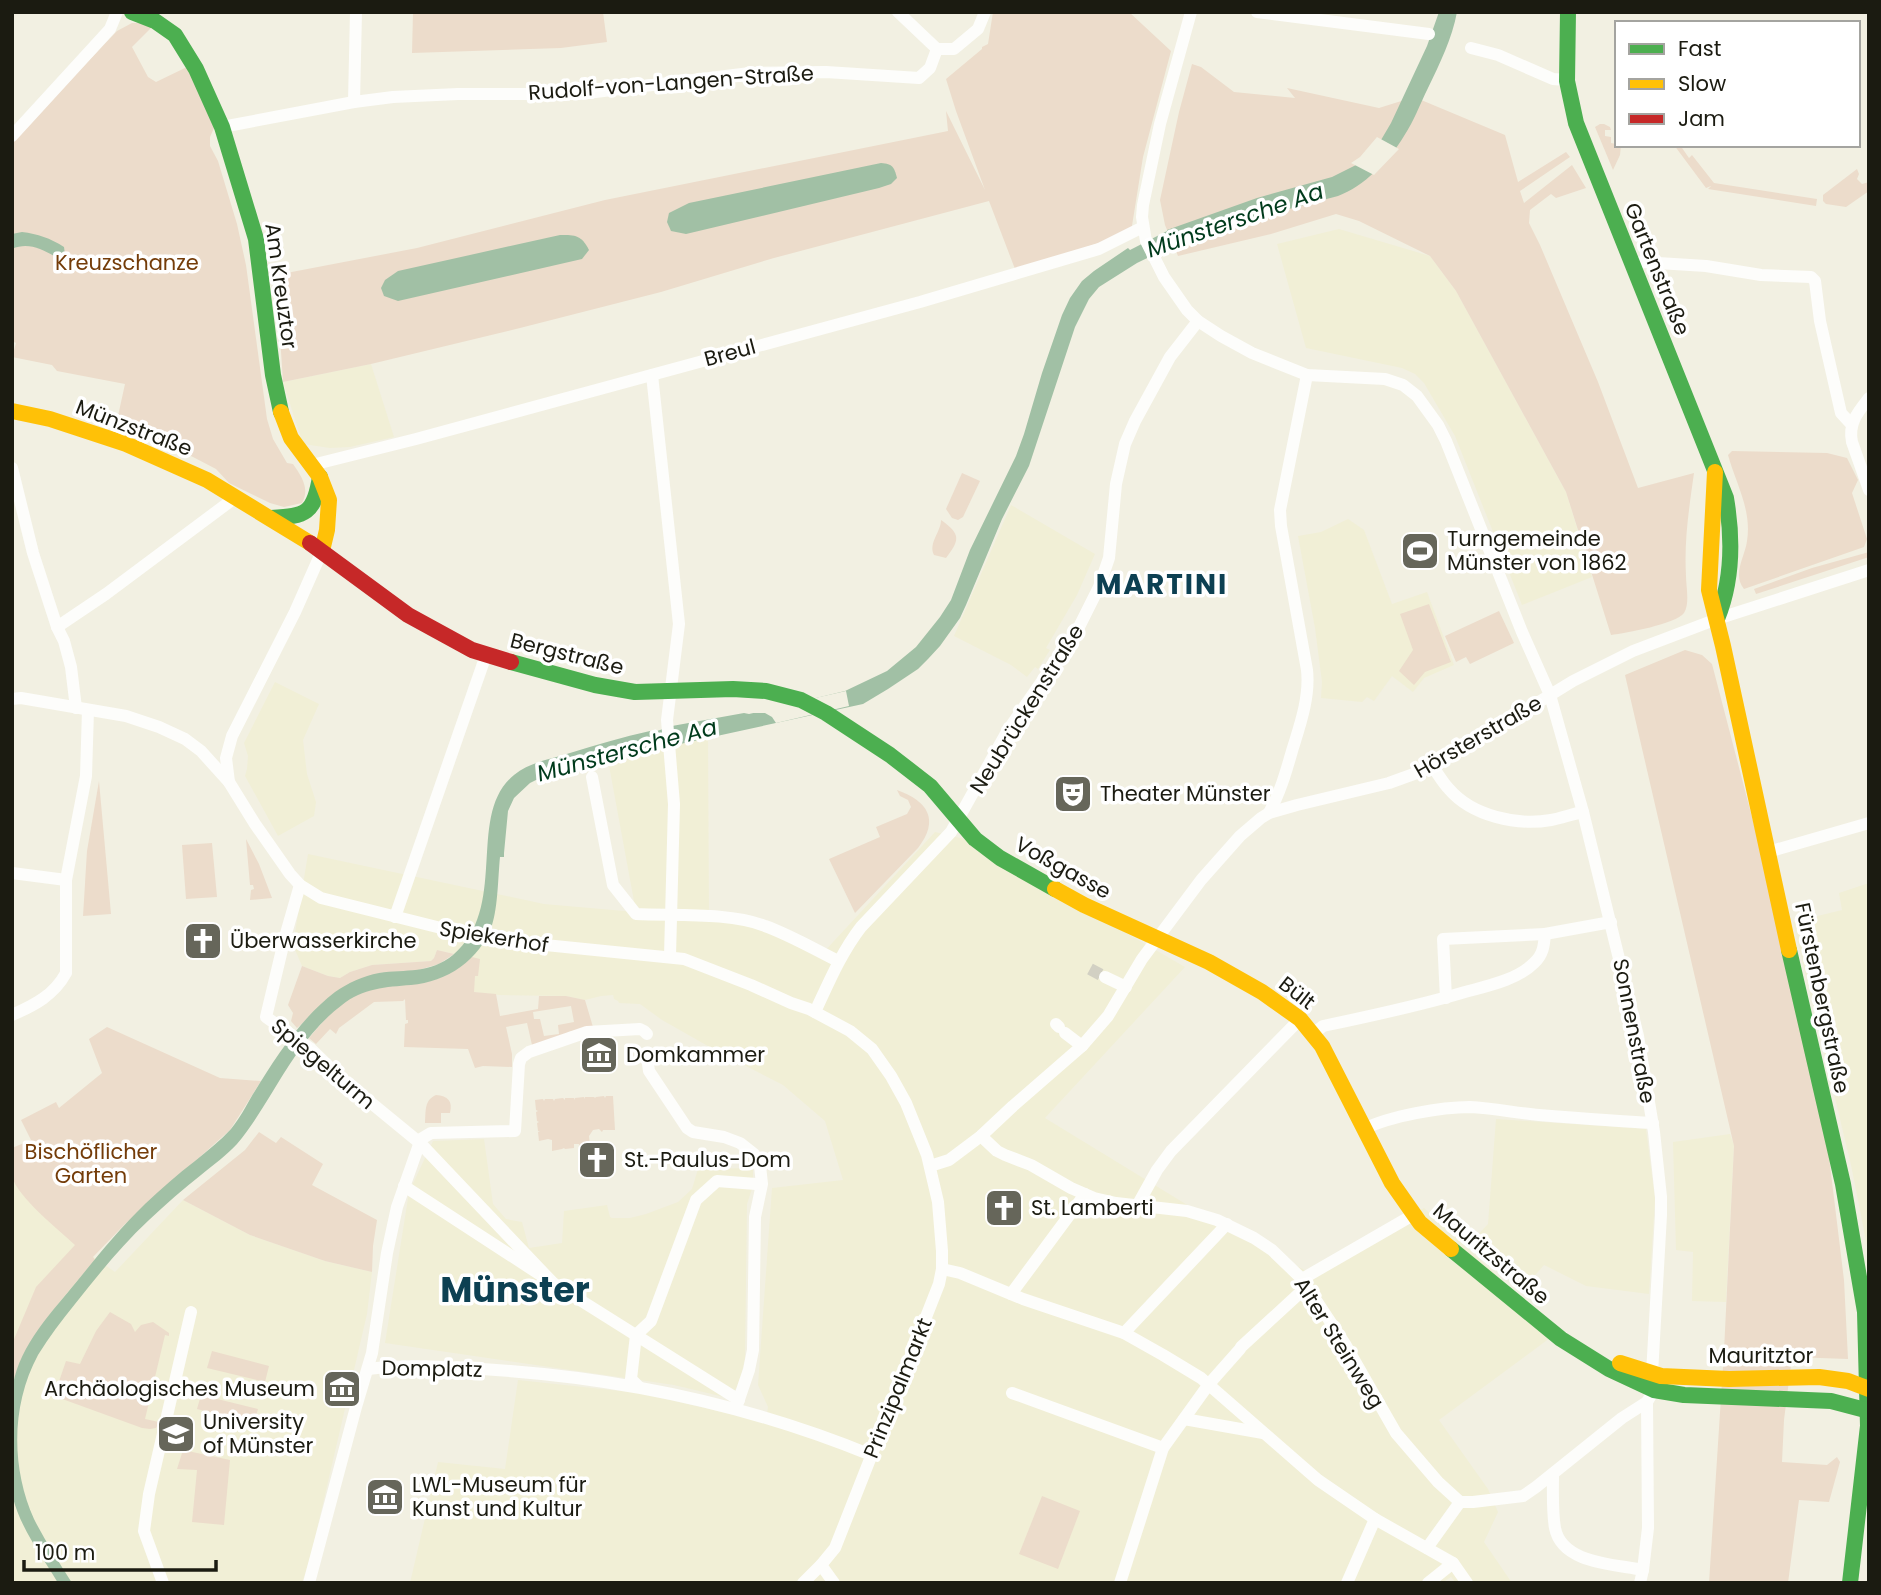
<svg xmlns="http://www.w3.org/2000/svg" width="1881" height="1595" viewBox="0 0 1881 1595" font-family="Poppins,sans-serif">
	<style>
		.built { fill: #f1efd6 }
		.green { fill: #ecdccb; fill-rule: evenodd }
		.water { fill: #a1c0a5 }
		.pier { fill: #f2f0e2 }
		.lines { fill: none; stroke-linecap: round; stroke-linejoin: round }
		.street-tunnel { stroke: #d2d0c3; stroke-width: 12; stroke-dasharray: 12 6; stroke-linecap: butt }
		.street { stroke: #fdfdfb; stroke-width: 12 }
		.fast { stroke: #4caf50; stroke-width: 16 }
		.slow { stroke: #ffc107; stroke-width: 16 }
		.jam { stroke: #c62828; stroke-width: 16 }
		.labels { text-anchor: middle; stroke-width: 7; stroke-linejoin: round; paint-order: stroke }
		.street-label { font-size: 21px; fill: #1b1b11; stroke: #fff }
		.park-label { font-size: 21px; fill: #743c09; stroke: #fff }
		.poi-label { font-size: 21px; fill: #1b1b11; stroke: #fff; text-anchor: start }
		.water-label { font-size: 23px; font-style: italic; fill: #003b1c; stroke: #fff }
		.district-label { font-size: 28px; font-weight: bold; letter-spacing: 2px; fill: #0d4052; stroke: #fff }
		.town-label { font-size: 35px; font-weight: bold; fill: #0d4052; stroke: #fff }
	</style>
	<rect width="100%" height="100%" fill="#f2f0e2"/>
	<g class="built">
		<path d="M1339,229L1430,256L1456,291L1566,492L1592,577L1522,605L1455,436L1424,383L1415,374L1402,368L1306,348L1277,244Z"/>
		<path d="M371,364L394,437L350,447L330,448L303,444L283,382Z"/>
		<path d="M1011,505L1095,554L1077,595L1046,648L1050,650L1038,669L1035,667L1027,677L1011,665L954,636Z"/>
		<path d="M1348,519L1364,530L1392,604L1427,592L1454,665L1424,678L1413,692L1392,676L1374,701L1367,697L1362,702L1321,698L1322,682L1315,628L1298,536L1321,532Z"/>
		<path d="M275,682L319,704L303,740L307,774L316,802L314,816L278,836L245,776L247,769L248,756L244,743Z"/>
		<path d="M708,734L709,919L760,928L821,955L935,832L973,841L1036,881L1185,967L1045,1118L1202,1214L1308,1272L1424,1208L1558,1332L1439,1420L1488,1489L1498,1512L1484,1542L1512,1583H1456L1451,1577L1442,1583H410L438,1462L505,1469L518,1380L639,1393L766,1422L768,1407L758,1385L772,1188L843,1180L825,1121L783,1085L715,1050L662,1020L640,1004L619,1003L618,1001L614,999L613,995L601,996L585,1000L566,996L499,995L473,992L475,976L454,954L437,950L434,958L431,961L372,965L350,972L340,978L328,976L302,966L293,945L308,854L544,904L636,912L608,760Z"/>
		<path d="M1869,883V1256L1851,1165L1793,922L1842,910L1839,893Z"/>
		<path d="M1496,1119L1646,1129L1655,1199L1649,1294L1586,1286L1544,1265L1523,1289L1471,1242L1488,1224Z"/>
		<path d="M1730,1134L1734,1145L1726,1302L1692,1301L1693,1252L1676,1250L1673,1142Z"/>
		<path d="M484,1139L493,1204L506,1219L522,1222L529,1248L562,1243L564,1211L607,1205L610,1217L612,1218H630L646,1214L678,1202L692,1189L698,1169L753,1168V1186L747,1204L745,1358L742,1372L736,1389L724,1397L674,1385L385,1343L409,1192L433,1141Z"/>
		<path d="M12,1176L18,1188L76,1245L115,1272L183,1200L250,1235L325,1261L372,1272L367,1314L311,1555L302,1583H12Z"/>
	</g>
	<g class="green">
		<path d="M413,12H603L607,42L561,48L412,53Z"/>
		<path d="M993,12H1129L1171,51L1143,157L1131,232L1034,265L1015,269L989,201L774,258L661,292L520,328L371,364L283,382L276,275L417,248L605,200L948,131L946,111L985,190L956,111L946,79L982,49V47L988,44Z"/>
		<path d="M132,23H141L152,27L132,47L148,77L156,82L187,67L215,126L210,137V146L218,161L237,224L246,265L267,419L273,439L287,463L293,464C302,477 310,489 302,503L284,507L270,503L229,483L216,469L193,457L163,443L116,425L125,384L57,371L52,365L12,357L16,343L12,341V141L117,31Z"/>
		<path d="M1192,64L1201,67L1234,92L1295,98L1287,88L1379,108L1414,97L1505,135L1518,182L1566,152L1570,157L1520,191L1524,203L1572,165L1586,188L1556,198L1551,194L1530,210L1529,223L1540,245L1598,382L1638,488L1694,473C1689,509 1684,540 1686,576C1686,586 1690,604 1684,613C1676,624 1626,633 1611,635L1566,492L1456,291L1430,256L1359,221L1336,214L1271,234L1178,256L1165,225L1160,200L1179,112Z"/>
		<path d="M1600,124H1604L1610,127L1611,130H1605V136L1611,137V143L1621,145L1620,155L1613,170L1595,127Z"/>
		<path d="M1674,145H1680L1689,158L1692,155L1714,183L1817,199L1816,206L1708,189L1711,186L1706,188Z"/>
		<path d="M1857,169L1859,174L1857,179L1862,184L1869,182V191L1846,207L1826,204L1823,201V195Z"/>
		<path d="M1732,451L1827,453L1847,458L1858,480L1852,493L1867,539L1864,547L1744,589C1732,574 1745,557 1747,541C1752,510 1736,484 1728,455Z"/>
		<path d="M962,473L980,481L963,517L958,520L952,518L946,509Z"/>
		<path d="M941,520C961,534 960,540 946,558L934,555C928,543 941,532 941,520Z"/>
		<path d="M1869,552V557L1756,594L1754,589L1812,568Z"/>
		<path d="M1429,604L1451,662L1425,672L1414,685L1399,671L1413,650L1400,614Z"/>
		<path d="M1499,611L1514,643L1470,664L1466,657L1456,662L1445,636Z"/>
		<path d="M1685,650L1702,655L1712,664L1759,844L1829,1157L1844,1280L1848,1359L1792,1357L1784,1420L1782,1462L1827,1465L1837,1457L1840,1462L1829,1502L1799,1500L1788,1583H1709L1724,1351L1734,1146L1625,675Z"/>
		<path d="M99,781L111,914L83,916L87,851Z"/>
		<path d="M897,790C928,801 940,820 918,848L855,913L829,859L880,837L876,827L907,814L911,807L908,800L900,796Z"/>
		<path d="M246,839L259,864L272,898L250,900L251,890L254,889L253,885H250Z"/>
		<path d="M212,843L217,897L186,899L182,845Z"/>
		<path d="M437,950L454,954L439,964L415,971L379,973L306,1020L297,1028L291,1021L293,1013L288,1005L302,966L328,976L340,978L350,972L372,965L431,961L434,958Z"/>
		<path d="M472,957L480,959L478,976H475L474,992L496,994L500,1016L538,1009L539,996H566L585,1000L593,1027L568,1032L566,1036L532,1045L527,1023L506,1027L512,1054V1067L483,1066L475,1068L468,1049L404,1047L405,1024L408,1023V1020H406L405,999L403,1001L374,1002L339,1028L336,1034L330,1029L316,1044L309,1038C324,1020 341,1000 363,991C376,987 389,986 402,985C432,983 449,977 472,957ZM571,1006L574,1022L558,1025L559,1034L544,1036L540,1019H534L533,1012Z"/>
		<path d="M107,1027L220,1078L261,1081L230,1130L125,1224L93,1257L95,1260C62,1299 30,1333 13,1382L12,1344L36,1287L75,1245C59,1230 17,1197 12,1176C10,1167 12,1157 12,1148L31,1140L21,1120L56,1102L59,1108L102,1073L89,1039Z"/>
		<path d="M436,1095C448,1096 453,1101 450,1113H441V1123H425C426,1111 424,1100 436,1095Z"/>
		<path d="M604,1096L605,1098L606,1096H613L615,1130H603L602,1132L599,1129L593,1130L589,1136L590,1146L580,1147L579,1144H574V1148L565,1149L564,1148L562,1149L552,1151V1140L548,1139L539,1141L538,1132L540,1131H538L537,1123L539,1122L537,1121L536,1112L538,1111L536,1110L535,1100L543,1099L544,1101L545,1099H553L554,1101L555,1099L563,1098L565,1100V1098H574L575,1100V1098L584,1097V1099L585,1097H594L595,1098L596,1097Z"/>
		<path d="M259,1132L276,1143L281,1137L323,1164L312,1185L377,1220L373,1246L372,1272L325,1261L250,1235L183,1200L245,1150Z"/>
		<path d="M110,1312L131,1324L135,1332L141,1325L153,1322L169,1333V1336L165,1335L145,1419L159,1422L156,1428L150,1429L142,1428L54,1396L66,1361L80,1364L96,1331Z"/>
		<path d="M212,1351L269,1366L265,1382L207,1368Z"/>
		<path d="M201,1395L258,1409L254,1423L197,1409Z"/>
		<path d="M183,1450L230,1460L224,1525L192,1522L197,1470L177,1469Z"/>
		<path d="M1042,1496L1080,1511L1058,1569L1019,1554Z"/>
	</g>
	<g class="water">
		<path d="M1439,12H1457C1452,39 1440,63 1428,88C1420,104 1414,121 1404,136C1390,160 1363,187 1338,196L1243,221L1172,246L1137,263L1099,287L1089,299L1075,327L1029,466L1002,519L966,605L960,618L940,646L928,659L918,669L888,689L863,704L657,749V750L629,754L536,780L530,783L514,798L508,811L504,853V857H500C498,877 498,907 492,925C480,960 447,982 411,985C386,987 363,988 342,1005C311,1028 290,1063 270,1096C260,1112 250,1129 237,1144C227,1155 213,1165 201,1175C183,1189 166,1204 149,1220C121,1246 99,1274 75,1304C62,1320 49,1337 38,1355C11,1405 11,1468 34,1519C45,1541 59,1562 72,1583H58C42,1556 21,1529 13,1498C9,1482 12,1462 12,1445C12,1426 9,1404 13,1385C20,1344 53,1311 78,1280C100,1253 121,1227 145,1204C161,1189 178,1174 195,1161C207,1151 220,1141 231,1129C240,1118 246,1106 253,1094C276,1057 300,1019 335,992C348,983 363,976 379,973C406,969 430,974 453,955C510,907 465,815 514,775C530,762 551,759 570,753C596,745 623,737 650,731L651,733L672,726L744,713L749,714L845,691L887,671L916,647L940,617L951,600L970,550L1016,456L1024,434L1042,373L1062,315L1070,298L1082,281L1094,271L1125,250L1128,248L1130,250L1167,231V230L1257,198L1332,177L1356,165L1381,140L1391,123L1427,46Z"/>
		<path d="M881,163C893,164 894,167 897,178L891,184L879,188L686,234L671,231L667,222L669,213L689,203Z"/>
		<path d="M22,232C38,234 50,238 64,247L65,255L60,259C44,251 30,241 12,249V234Z"/>
		<path d="M560,235C576,235 581,235 589,250L582,259L398,301L384,296L381,288L385,280L398,271Z"/>
	</g>
	<g class="pier">
		<path d="M1377,137L1399,149L1374,175L1351,163L1360,157Z"/>
		<path d="M846,691L849,706L776,723L772,717L765,713H749Z"/>
	</g>
	<g class="lines">
		<path class="street-tunnel" d="M1090,969L1105,977"/>
		<g class="street">
			<path d="M898,12L937,49"/>
			<path d="M1191,12L1160,124L1143,205L1142,217L1146,241L1164,277L1187,310L1198,321L1221,336L1252,353L1307,375L1385,379L1403,385L1417,396L1438,425L1446,441L1522,632L1550,695L1583,812L1638,1036L1654,1132L1661,1197V1215L1652,1374"/>
			<path d="M1257,12L1429,34"/>
			<path d="M1471,48L1498,55L1553,79L1566,80"/>
			<path d="M937,49H954L978,29L985,12"/>
			<path d="M354,102L356,12"/>
			<path d="M222,127L354,102L393,97L458,94H579L750,73L826,72L919,78L930,68L937,49"/>
			<path d="M12,136L110,29L117,12"/>
			<path d="M1633,265L1642,262L1706,266L1761,275L1811,277L1815,281L1820,321L1841,413L1852,425"/>
			<path d="M652,375L679,624L667,720L674,804L670,956"/>
			<path d="M1869,398C1858,412 1848,423 1852,442L1869,490"/>
			<path d="M312,465L416,439L920,302L1099,249L1143,227"/>
			<path d="M12,468L33,553L57,627L64,641L71,667L76,708"/>
			<path d="M57,627L106,594L236,497"/>
			<path d="M12,699L21,698L126,716L159,727L185,739L201,751L229,782L255,824L290,874L300,885L321,898L485,939L684,959L751,985L791,1003L809,1009L850,1031L872,1049L891,1076L906,1103L927,1155L938,1202L942,1251V1269L939,1284L835,1548L821,1565L803,1583"/>
			<path d="M1433,767C1438,774 1443,783 1449,789C1472,816 1517,826 1551,820C1562,818 1572,814 1583,812"/>
			<path d="M592,777L613,885L636,914C673,916 731,912 765,926C790,935 814,949 838,961"/>
			<path d="M229,782L226,758L232,736L295,612L322,551"/>
			<path d="M1269,813C1280,793 1286,772 1292,751C1300,725 1310,697 1307,670L1281,526L1280,510L1307,375"/>
			<path d="M1768,852L1869,823"/>
			<path d="M12,873L66,880"/>
			<path d="M300,885L285,937L266,1017L311,1049L342,1079L420,1143L553,1283"/>
			<path d="M395,917L486,655"/>
			<path d="M1105,977L1126,987"/>
			<path d="M1446,998L1443,939L1545,934"/>
			<path d="M815,1012C829,982 841,953 861,927L951,832L1008,730L1077,631L1099,587L1109,558L1116,484L1125,444L1135,421L1170,357L1198,321"/>
			<path d="M12,1015C35,1005 54,995 66,973V880L86,776L88,710"/>
			<path d="M1056,1024L1059,1027"/>
			<path d="M1065,1033L1082,1046"/>
			<path d="M1313,1034L1323,1026C1371,1016 1418,1006 1465,992C1487,986 1517,980 1534,963C1543,955 1544,946 1545,934L1611,922"/>
			<path d="M647,1057L649,1071L687,1128L693,1132L724,1137L740,1143L754,1154L760,1166L762,1184L755,1217L753,1350L749,1370L736,1408"/>
			<path d="M1364,1129C1390,1116 1441,1107 1470,1107C1493,1108 1516,1113 1539,1115C1577,1118 1615,1121 1653,1123"/>
			<path d="M981,1136L997,1151L1005,1155L1031,1165L1071,1188L1094,1198L1116,1203L1187,1211L1217,1220L1254,1238L1272,1250L1302,1279L1345,1344L1396,1433L1438,1482L1460,1502H1473L1523,1496L1536,1487L1622,1418L1647,1402L1654,1390"/>
			<path d="M930,1166L949,1160L981,1136L1013,1106L1082,1046L1108,1016L1142,959L1201,880L1240,836L1261,818L1269,813L1297,805L1389,783L1433,767L1573,681L1633,651L1717,619L1869,570"/>
			<path d="M404,1186L553,1283L739,1400"/>
			<path d="M1137,1206L1157,1170L1171,1151L1300,1019"/>
			<path d="M942,1269L960,1273L1023,1299L1124,1333L1163,1355L1201,1378L1318,1480L1375,1519L1453,1563L1467,1583"/>
			<path d="M1302,1279L1413,1215"/>
			<path d="M1011,1294L1085,1194"/>
			<path d="M1124,1333L1227,1224"/>
			<path d="M1241,1347L1303,1290L1302,1279"/>
			<path d="M368,1369C410,1364 454,1367 496,1370C627,1379 749,1405 871,1455"/>
			<path d="M639,1387L631,1379L636,1335L651,1321L696,1200L717,1181L756,1184"/>
			<path d="M1012,1393L1163,1448"/>
			<path d="M1184,1419L1263,1433"/>
			<path d="M1553,1474C1553,1491 1552,1511 1555,1528C1562,1564 1615,1564 1643,1570"/>
			<path d="M1427,1548L1460,1502"/>
			<path d="M821,1565L834,1583"/>
			<path d="M163,1583L144,1531L149,1494L191,1312"/>
			<path d="M309,1583L356,1407L372,1353L387,1253L397,1207L421,1139L431,1133L515,1131L519,1064L521,1058L529,1052L587,1032L640,1029L644,1031L647,1034"/>
			<path d="M1120,1583L1163,1448L1209,1384L1240,1349"/>
			<path d="M1347,1583L1375,1519"/>
			<path d="M1428,1583L1453,1563"/>
			<path d="M1640,1583L1643,1570L1648,1528L1647,1402"/>
		</g>
		<g class="fast">
			<path d="M132,12L155,21L175,35L196,69L222,127L256,239L273,375L281,412"/>
			<path d="M1568,12L1567,81L1576,123L1726,498C1733,539 1733,580 1717,619"/>
			<path d="M271,518C306,516 314,514 320,477"/>
			<path d="M511,662L595,685L635,692L733,689L766,691L801,700L826,713L890,755L930,786L975,839L1000,858L1055,889"/>
			<path d="M1789,950L1843,1184L1865,1312L1868,1426L1850,1583"/>
			<path d="M1451,1249L1561,1339L1609,1369L1654,1390L1684,1395L1831,1401L1869,1411"/>
		</g>
		<g class="slow">
			<path d="M12,411L50,419L126,444L207,480L310,543"/>
			<path d="M281,412L291,438L320,477L329,500L327,530L322,551"/>
			<path d="M1715,472L1709,590L1723,646L1789,950"/>
			<path d="M1055,889L1084,905L1209,962L1262,992L1300,1019L1322,1046L1392,1183L1420,1223L1451,1249"/>
			<path d="M1620,1363L1661,1376L1729,1379L1819,1377L1848,1381L1869,1389"/>
		</g>
		<path class="jam" d="M310,543L408,615L472,650L511,662"/>
	</g>
	<defs>
		<symbol id="stadium-square" viewBox="-11 -11 22 22"><rect x="-9" y="-9" width="18" height="18" rx="4" fill="#66665a" stroke="#fff"/><path d="M0-5a6.5 5 0 1 0 0 10a6.5 5 0 1 0 0-10ZM-3.5-1.8h7v3.6h-7Z" fill="#fff"/></symbol>
		<symbol id="theatre-square" viewBox="-11 -11 22 22"><rect x="-9" y="-9" width="18" height="18" rx="4" fill="#66665a" stroke="#fff"/><path d="M-5-5.5Q0-4 5-5.5V0Q5 5 0 6Q-5 5-5 0ZM-3.3-2.5H-1v1.5H-3.3ZM1-2.5H3.3v1.5H1ZM-2.8 1Q0 5.5 2.8 1Z" fill="#fff"/></symbol>
		<symbol id="church-square" viewBox="-11 -11 22 22"><rect x="-9" y="-9" width="18" height="18" rx="4" fill="#66665a" stroke="#fff"/><path d="M-1.2-6h2.4v3.5h3.3v2.4h-3.3V6h-2.4V-.1h-3.3v-2.4h3.3Z" fill="#fff"/></symbol>
		<symbol id="museum-square" viewBox="-11 -11 22 22"><rect x="-9" y="-9" width="18" height="18" rx="4" fill="#66665a" stroke="#fff"/><path d="M0-6L6-3V-2H-6V-3ZM-5-1h2V3h-2ZM-1-1h2V3h-2ZM3-1h2V3H3ZM-6 4H6V6H-6Z" fill="#fff"/></symbol>
		<symbol id="university-square" viewBox="-11 -11 22 22"><rect x="-9" y="-9" width="18" height="18" rx="4" fill="#66665a" stroke="#fff"/><path d="M0-5L7-2L0 1L-7-2ZM-4 1L0 2.5L4 1V4Q0 6-4 4Z" fill="#fff"/></symbol>
	</defs>
	<g fill-rule="evenodd">
		<use href="#stadium-square" x="1398" y="529" width="44" height="44"/>
		<use href="#theatre-square" x="1051" y="772" width="44" height="44"/>
		<use href="#church-square" x="181" y="919" width="44" height="44"/>
		<use href="#museum-square" x="577" y="1033" width="44" height="44"/>
		<use href="#church-square" x="575" y="1138" width="44" height="44"/>
		<use href="#church-square" x="982" y="1186" width="44" height="44"/>
		<use href="#museum-square" x="320" y="1367" width="44" height="44"/>
		<use href="#university-square" x="154" y="1412" width="44" height="44"/>
		<use href="#museum-square" x="363" y="1475" width="44" height="44"/>
	</g>
	<g class="labels">
		<g class="street-label">
			<text transform="translate(671 83) rotate(-4)" y="7">Rudolf-von-Langen-Straße</text>
			<text transform="translate(1657 269) rotate(68)" y="7">Gartenstraße</text>
			<text transform="translate(281 286) rotate(82)" y="7">Am Kreuztor</text>
			<text transform="translate(730 353) rotate(-15)" y="7">Breul</text>
			<text transform="translate(134 428) rotate(21)" y="7">Münzstraße</text>
			<text transform="translate(567 654) rotate(14)" y="7">Bergstraße</text>
			<text transform="translate(1027 709) rotate(-58)" y="7">Neubrückenstraße</text>
			<text transform="translate(1478 737) rotate(-30)" y="7">Hörsterstraße</text>
			<text transform="translate(1063 868) rotate(29)" y="7">Voßgasse</text>
			<text transform="translate(494 937) rotate(9)" y="7">Spiekerhof</text>
			<text transform="translate(1297 993) rotate(38)" y="7">Bült</text>
			<text transform="translate(1822 998) rotate(78)" y="7">Fürstenbergstraße</text>
			<text transform="translate(1634 1031) rotate(79)" y="7">Sonnenstraße</text>
			<text transform="translate(323 1064) rotate(40)" y="7">Spiegelturm</text>
			<text transform="translate(1491 1254) rotate(40)" y="7">Mauritzstraße</text>
			<text transform="translate(1339 1343) rotate(58)" y="7">Alter Steinweg</text>
			<text x="1761" y="1363">Mauritztor</text>
			<text transform="translate(432 1369) rotate(1)" y="7">Domplatz</text>
			<text transform="translate(898 1388) rotate(-68)" y="7">Prinzipalmarkt</text>
		</g>
		<g class="park-label">
			<text x="127" y="270">Kreuzschanze</text>
			<text x="91" y="1159">Bischöflicher<tspan x="91" dy="24">Garten</tspan></text>
		</g>
		<g class="poi-label">
			<text x="1447" y="546">Turngemeinde<tspan x="1447" dy="24">Münster von 1862</tspan></text>
			<text x="1100" y="801">Theater Münster</text>
			<text x="230" y="948">Überwasserkirche</text>
			<text x="626" y="1062">Domkammer</text>
			<text x="624" y="1167">St.-Paulus-Dom</text>
			<text x="1031" y="1215">St. Lamberti</text>
			<text x="315" y="1396" text-anchor="end">Archäologisches Museum</text>
			<text x="203" y="1429">University<tspan x="203" dy="24">of Münster</tspan></text>
			<text x="412" y="1492">LWL-Museum für<tspan x="412" dy="24">Kunst und Kultur</tspan></text>
		</g>
		<g class="water-label">
			<text transform="translate(1235 220) rotate(-19)" y="8">Münstersche Aa</text>
			<text transform="translate(627 750) rotate(-15)" y="8">Münstersche Aa</text>
		</g>
		<g class="district-label">
			<text x="1162" y="594">MARTINI</text>
		</g>
		<g class="town-label">
			<text x="515" y="1302">Münster</text>
		</g>
	</g>
	<rect width="1881" height="1595" fill="none" stroke="#1b1b11" stroke-width="28"/>
	<rect x="1615" y="21" width="245" height="126" fill="#ffffff" stroke="#a4a4a0" stroke-width="2"/>
	<rect x="1629" y="44" width="35" height="10" fill="#4caf50" stroke="#a4a4a0" stroke-width="2"/>
	<text x="1678" y="56" font-size="21" fill="#1b1b11">Fast</text>
	<rect x="1629" y="79" width="35" height="10" fill="#ffc107" stroke="#a4a4a0" stroke-width="2"/>
	<text x="1678" y="91" font-size="21" fill="#1b1b11">Slow</text>
	<rect x="1629" y="114" width="35" height="10" fill="#c62828" stroke="#a4a4a0" stroke-width="2"/>
	<text x="1678" y="126" font-size="21" fill="#1b1b11">Jam</text>
	<path d="M24 1560v10h192v-10" fill="none" stroke="#1b1b11" stroke-width="3.5"/>
	<text x="35" y="1560" font-size="21" fill="#1b1b11" stroke="#ffffff" stroke-width="5" paint-order="stroke">100 m</text>
</svg>
